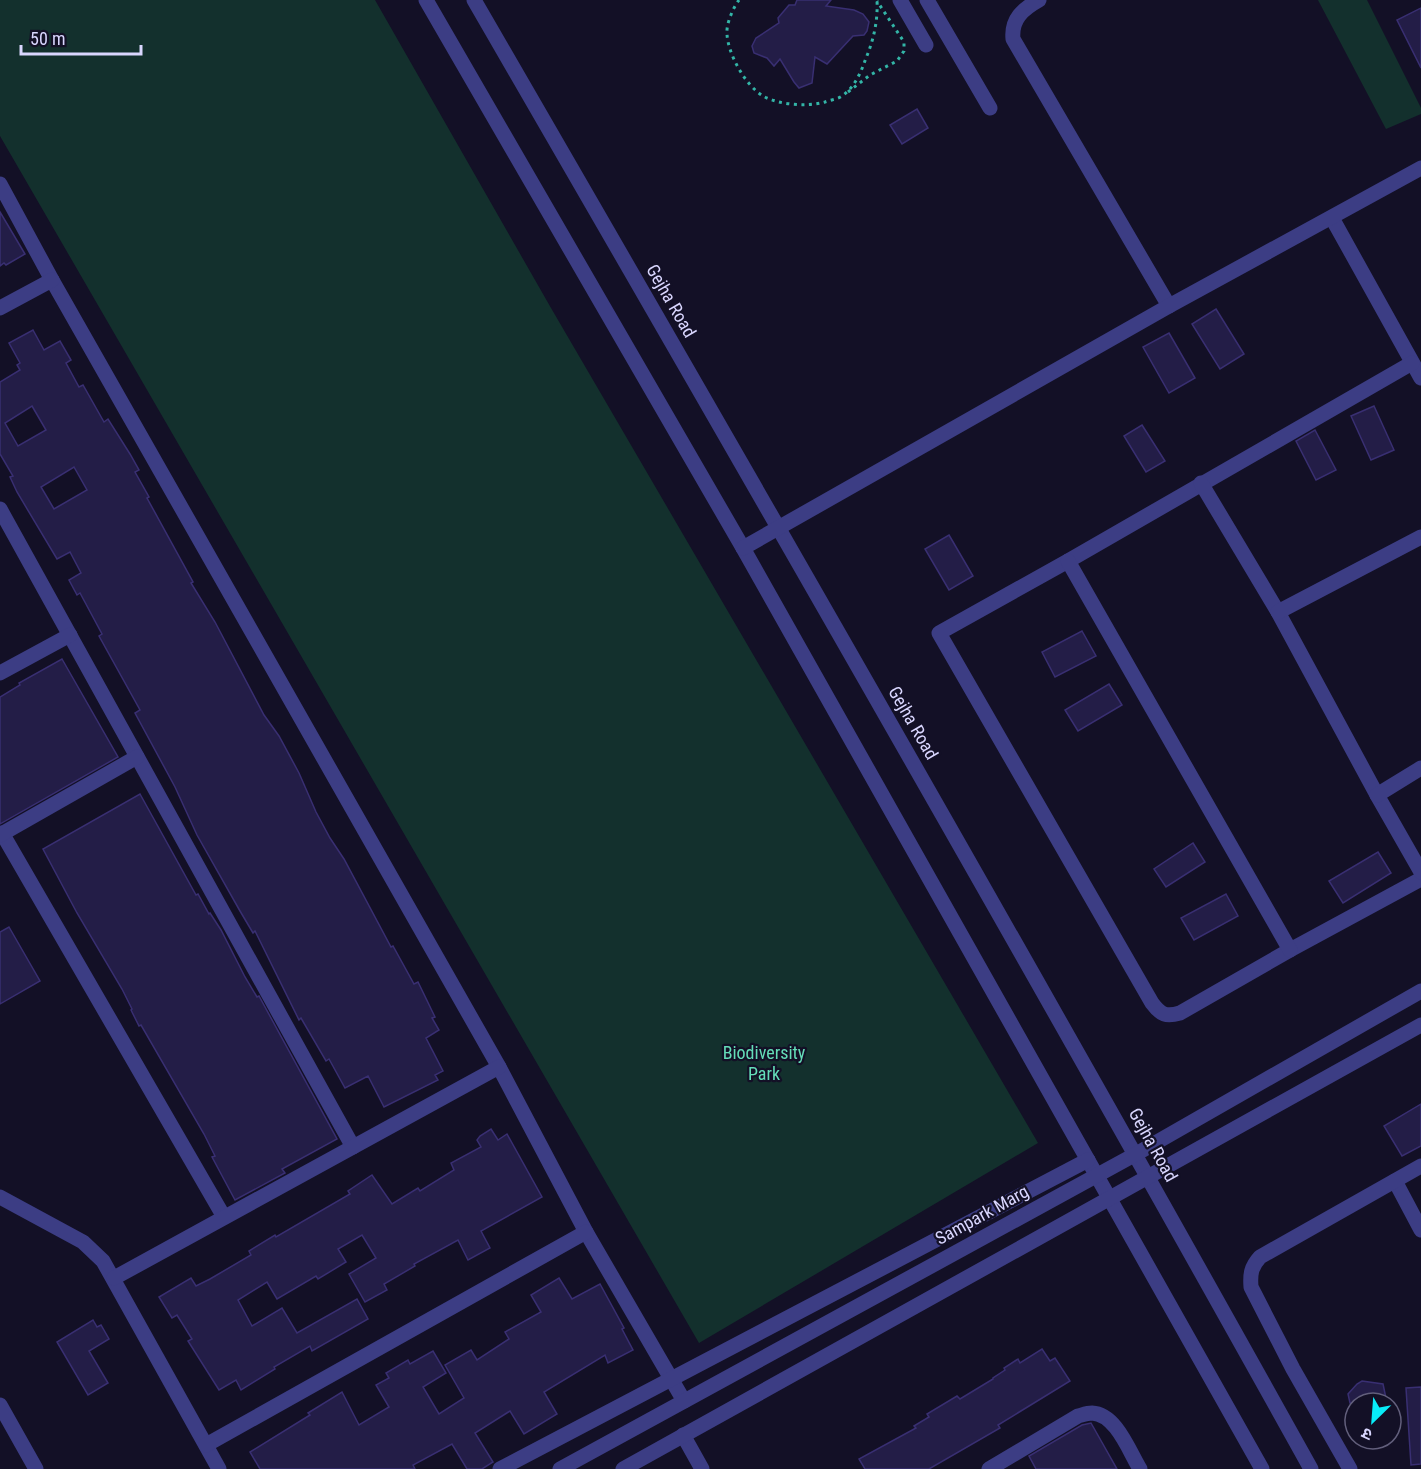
<svg xmlns="http://www.w3.org/2000/svg" width="1421" height="1469" viewBox="0 0 1421 1469" font-family="'Roboto Condensed','Noto Sans Devanagari',sans-serif">
	<style>
		.green { fill: #13302d }
		.building { fill: #231d47; stroke: #392f72; stroke-width: 1.5; fill-rule: evenodd }
		.lines { fill: none; stroke-linecap: round; stroke-linejoin: round }
		.path { stroke: #33b5a7; stroke-width: 3; stroke-dasharray: 3 4.5; stroke-linecap: butt }
		.minor { stroke: #3c3d84; stroke-width: 15 }
		.labels { text-anchor: middle; stroke-width: 4.5; stroke-linejoin: round; paint-order: stroke }
		.street-label { font-size: 18px; fill: #d9d6fe; stroke: #131026 }
		.park-label { font-size: 18px; fill: #64ddb8; stroke: #131026 }
	</style>
	<rect width="100%" height="100%" fill="#131026"/>
	<g class="green">
		<path d="M0,0H375L551,308L1038,1143L699,1343L0,136Z"/>
		<path d="M1318,0H1367L1421,108V114L1386,129Z"/>
	</g>
	<g class="building">
		<path d="M797,0H831L826,6L854,10L863,14L869,22L867,31L864,35L853,36L827,64L815,57L812,83L799,88L794,82L780,59L774,66L767,58L754,53L752,46L756,38L779,23L778,18L789,5H795Z"/>
		<path d="M1421,8V68L1397,20Z"/>
		<path d="M917,109L928,128L902,144L890,125Z"/>
		<path d="M0,212L25,254L6,265L4,263L0,266Z"/>
		<path d="M1216,309L1244,354L1220,369L1192,324Z"/>
		<path d="M33,330L44,350L60,341L71,360L66,363L79,387L83,385L104,422L108,419L130,454L139,470L135,472L149,497L147,498L193,582L191,583L215,622L264,715L279,736L299,773L316,812L330,838L344,859L391,947L393,946L414,984L418,982L435,1017L432,1018L439,1030L426,1038L443,1071L435,1075L438,1080L384,1107L368,1076L345,1088L329,1059L326,1061L301,1018L299,1020L255,931L253,933L240,911L197,835L175,787L135,713L140,710L99,636L102,634L80,593L77,595L69,580L81,573L70,552L57,559L17,492L10,477L13,476L0,454V382L20,370L17,365L20,363L9,343ZM32,406L46,430L18,446L5,423ZM74,467L87,490L54,509L41,487Z"/>
		<path d="M1169,333L1195,378L1169,393L1143,347Z"/>
		<path d="M1374,406L1394,450L1371,460L1351,416Z"/>
		<path d="M1142,425L1165,461L1146,472L1124,436Z"/>
		<path d="M1315,430L1336,470L1316,480L1296,441Z"/>
		<path d="M949,535L973,576L949,590L925,549Z"/>
		<path d="M1082,631L1096,656L1055,677L1042,652Z"/>
		<path d="M62,659L118,757L0,824V697L20,685L19,683Z"/>
		<path d="M1109,684L1122,705L1078,731L1065,710Z"/>
		<path d="M140,794L196,895L198,894L209,914L210,913L221,930L245,977L257,997L259,996L337,1139L282,1169L285,1173L235,1200L212,1157L215,1156L204,1134L141,1025L139,1026L131,1010L132,1009L122,989L77,913L43,849Z"/>
		<path d="M1193,843L1205,862L1166,887L1154,869Z"/>
		<path d="M1378,852L1391,873L1343,903L1329,881Z"/>
		<path d="M1226,894L1238,916L1194,940L1181,918Z"/>
		<path d="M9,927L40,981L0,1004V932Z"/>
		<path d="M1421,1104V1146L1402,1156L1384,1126Z"/>
		<path d="M491,1129L498,1140L507,1134L542,1197L481,1231L490,1248L468,1260L458,1240L414,1264L415,1266L384,1284L387,1290L365,1302L349,1274L376,1258L362,1235L338,1249L346,1262L318,1279L316,1276L277,1299L267,1282L238,1300L252,1326L282,1308L297,1333L357,1299L368,1319L312,1351L310,1346L274,1367L275,1369L241,1390L236,1380L219,1390L188,1341L192,1339L177,1315L172,1318L159,1297L191,1278L196,1286L210,1279L251,1255L249,1251L275,1235L276,1237L350,1194L348,1191L372,1175L392,1204L418,1188L420,1191L454,1170L451,1163L481,1147L477,1140L480,1136Z"/>
		<path d="M559,1278L572,1299L600,1284L624,1328L622,1329L633,1350L608,1363L605,1355L544,1392L557,1414L524,1434L510,1411L475,1433L493,1462L482,1469H467L452,1444L413,1465L415,1469H260L250,1452L310,1415L308,1413L342,1392L359,1425L389,1407L376,1385L389,1378L386,1373L408,1360L410,1364L433,1351L446,1373L423,1387L439,1414L464,1398L445,1365L471,1350L477,1360L509,1339L505,1332L541,1312L531,1295Z"/>
		<path d="M93,1320L97,1327L101,1325L109,1339L89,1351L108,1383L88,1395L57,1342Z"/>
		<path d="M1042,1349L1050,1361L1055,1358L1070,1381L998,1425L1000,1428L929,1469H865L859,1459L916,1428L914,1426L929,1417L927,1414L957,1396L960,1399L993,1379V1378L1005,1370L1004,1368L1018,1359L1020,1363Z"/>
		<path d="M1362,1381L1383,1384L1387,1403H1350L1348,1394L1357,1384Z"/>
		<path d="M1421,1387V1464L1411,1465L1406,1388Z"/>
		<path d="M1091,1423L1117,1469H1036L1029,1456L1082,1425Z"/>
	</g>
	<g class="lines">
		<g class="path">
			<path d="M739,0C733,8 726,24 727,34C728,54 745,85 763,96C779,105 807,107 825,102C830,100 838,99 842,96C855,87 861,72 866,58C874,39 878,20 877,0"/>
			<path d="M848,92L870,75L897,61L904,51V42L877,1"/>
		</g>
		<g class="minor">
			<path d="M426,0L743,548L1262,1469"/>
			<path d="M474,0C756,487 1037,976 1311,1469"/>
			<path d="M900,0L926,45"/>
			<path d="M927,0L990,108"/>
			<path d="M1039,0C1023,9 1011,19 1013,39L1169,306"/>
			<path d="M0,184L52,280L499,1067L586,1232L684,1401"/>
			<path d="M1332,218L1421,378"/>
			<path d="M0,308L52,280"/>
			<path d="M1412,363L1068,561L939,633L1152,1003C1161,1015 1166,1017 1180,1013L1290,950L1421,879"/>
			<path d="M1201,483L1278,612L1377,795L1421,872"/>
			<path d="M0,509L353,1147"/>
			<path d="M743,548L1169,306L1421,168"/>
			<path d="M1068,561L1290,950"/>
			<path d="M1278,612L1421,537"/>
			<path d="M0,673L70,635"/>
			<path d="M1377,795L1421,768"/>
			<path d="M2,833L224,1217"/>
			<path d="M0,835L137,757"/>
			<path d="M1395,1181L1421,1230"/>
			<path d="M0,1197L83,1242L103,1261L219,1469"/>
			<path d="M114,1278L499,1067"/>
			<path d="M0,1405L36,1469"/>
			<path d="M683,1435L702,1469"/>
			<path d="M206,1445L586,1232"/>
			<path d="M500,1469L1088,1160"/>
			<path d="M560,1469L1136,1154L1421,991"/>
			<path d="M623,1469L1421,1025"/>
			<path d="M989,1469L1078,1416C1082,1415 1087,1413 1092,1413C1116,1414 1129,1451 1140,1469"/>
			<path d="M1350,1469L1293,1369L1251,1287C1250,1274 1251,1267 1260,1257L1421,1166"/>
		</g>
	</g>
	<g class="labels">
		<g class="street-label">
			<text transform="translate(671 301) rotate(60)" y="6">Gejha Road</text>
			<text transform="translate(913 723) rotate(60)" y="6">Gejha Road</text>
			<text transform="translate(1153 1145) rotate(61)" y="6">Gejha Road</text>
			<text transform="translate(982 1215) rotate(-29)" y="6">Sampark Marg</text>
		</g>
		<g class="park-label">
			<text x="764" y="1059">Biodiversity<tspan x="764" dy="21">Park</tspan></text>
		</g>
	</g>
	<g transform="translate(1373 1421) rotate(205)"><circle r="28" fill="#131026" stroke="#625f7c" stroke-width="1.5"/>
	<path d="M0-4.5L10 22L0 15L-10 22Z" fill="#08ecf8"/>
	<text y="-9" font-size="16" font-weight="bold" text-anchor="middle" fill="#d9d6fe">उ</text>
	</g>
	<path d="M21 45v9h120v-9" fill="none" stroke="#d9d6fe" stroke-width="3"/>
	<text x="30" y="45" font-size="18" fill="#d9d6fe" stroke="#131026" stroke-width="4.5" paint-order="stroke">50 m</text>
</svg>
